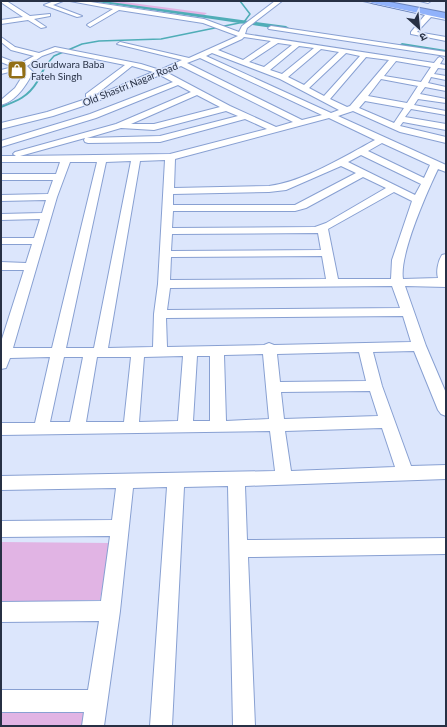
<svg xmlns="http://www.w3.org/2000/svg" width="447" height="727" viewBox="0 0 447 727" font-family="Lato,'Noto Sans Devanagari',sans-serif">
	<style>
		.green { fill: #e1b4e4 }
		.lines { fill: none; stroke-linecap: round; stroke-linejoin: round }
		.stream-far1 { stroke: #4fadb7; stroke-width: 1.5 }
		.stream { stroke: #4fadb7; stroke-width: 2 }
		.canal { fill: #4fadb7; fill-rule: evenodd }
		.minor-casing { stroke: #88a0d2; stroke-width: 2 }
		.highway-casing { stroke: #6b84bb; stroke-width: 2 }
		.minor { fill: #fff; fill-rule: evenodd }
		.highway { fill: #90b2fb; fill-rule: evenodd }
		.labels { text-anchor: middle; stroke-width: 3; stroke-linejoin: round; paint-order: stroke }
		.far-poi-label { font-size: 10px; fill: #273044; stroke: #dce6fc; text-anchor: start }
		.far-street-label { font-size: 10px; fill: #273044; stroke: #dce6fc }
	</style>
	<rect width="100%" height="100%" fill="#dce6fc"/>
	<g class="green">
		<path d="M100,1H117L207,13L203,16Z"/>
		<path d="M1,542L110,543L100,600L1,602Z"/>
		<path d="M85,710L83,726H1V711Z"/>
	</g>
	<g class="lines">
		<path class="stream-far1" d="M47,64L54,56L82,44L99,41L161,39L244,22L250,14L240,1"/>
		<path class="stream" d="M1,107C17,101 28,97 37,82C41,75 43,69 48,63"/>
		<g class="canal">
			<path d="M90,1H103L286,26L289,28L286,30Z"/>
			<path d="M402,43L446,50V54L400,46L399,45Z"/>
		</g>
		<defs>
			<g id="minor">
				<path d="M2,1H9L8,2L30,16L50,14V16L34,19L46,27L41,28L28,20L1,24V20L23,17L2,3Z"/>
				<path d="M54,1H63L53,5L82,16L77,17L44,5Z"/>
				<path d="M70,1H84L204,19L239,32L242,26L275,1H282L247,28L245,34L434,63L438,58L440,57L443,59L440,64L446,65V69L438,68L434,74L446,76V80L431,77L428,83L446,87V91L425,87L420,94L446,99V103L418,99L414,105L446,111V115L411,109L405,117L446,124V130L403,122L400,126L446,137V143L400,132L353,111L338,116L446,165V172L438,169C427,192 399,255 403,279L438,278C436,272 438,261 442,255L446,254V287L405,286L426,346L446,393V416L441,414L438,410L414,351L373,352L382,386L411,466L446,465V479L245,486L247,540L446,538V554L248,557L255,726H233L228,486L184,487L172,726H150L167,487L133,488L120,611L104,726H82L84,712H1V690H88L99,621L1,622V602L101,601L110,536L1,537V521L112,520L116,488L1,490V476L275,471L270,431L1,435V423H35L50,357L10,358L6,368L1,369V342L24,270H1V262L26,263L32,244H1V238H34L40,219L1,220V214L42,213L46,200L1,201V195L48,194L53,180H1V174H56L60,162H1V156H16L13,154L15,152L116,124L191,92L178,85L96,118L1,147V141L90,114L173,82L160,75L95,102L53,116L1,129V123L47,112L89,98H86V94L125,65L56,51L42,56L27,66L33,72C26,86 16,101 1,105V100L15,88L25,72L21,69L1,74V70L13,67L1,62V57L19,64L34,56L11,50L1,42V37L15,47L39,53L55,47L141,64L160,70L182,60L117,44L120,42L189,58L238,36L203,23L119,10L90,27L87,25L88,24L113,9ZM244,37L271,41L243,60L218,50L242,39ZM278,43L292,45L264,67L249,62ZM299,46L314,48L282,74L270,70ZM321,49L339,52L304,85L288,77ZM212,53L280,79L339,110L331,113L206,56ZM346,53L360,56L324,96L309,88ZM366,57L389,60L350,106L347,107L330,99ZM200,58L322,115L302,120L187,63ZM396,61L431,67L421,82L384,76ZM132,66L153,72L93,97ZM181,66L293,122L276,127L230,106L166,72ZM381,79L418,86L407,103L368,96ZM197,95L220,107L154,124H131ZM365,101L404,108L394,123L359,108ZM226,111L238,116L160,136L87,138L121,128L154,130ZM329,118L375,140C345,156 303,182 269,186L174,188L175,159ZM245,119L267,129L170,154L20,156L85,138L84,140L85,142L88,143L160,142ZM382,143L430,165L424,178L368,151ZM361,155L421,184L415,195L348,162ZM165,160L158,284L154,314L153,347L108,348L140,161ZM131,161L94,348H66L106,162ZM70,162H97L52,348H13L57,197ZM341,166L356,173L295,205H173V194L269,192L286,190ZM363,177L386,188L326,223L315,227L172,228L173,211H295L306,208ZM394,192L412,201L392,260L391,279H338L328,229ZM318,233L321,250L171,251L172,234ZM322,256L326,279L170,280L171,257ZM392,286L400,308L167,310L170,288ZM403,316L411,342L274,345L269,343L264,345L167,347L166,318ZM359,352L366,381L280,382L277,354ZM263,354L269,419L226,421L224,355ZM183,356L178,421L139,422L144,357ZM197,356H210V421H193ZM64,357H83L70,422H50ZM97,357H131L124,422H86ZM370,391L378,416L284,419L281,392ZM382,428L395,467L291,471L285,431Z"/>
				<path d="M363,1H374L446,16V20L431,17L417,32L446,37V41L411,34V32L425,15Z"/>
				<path d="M420,1H431L428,3Z"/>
				<path d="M271,26L446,52V56L269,29L268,28Z"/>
			</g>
			<path id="highway" d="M368,1H384L446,13V19L372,3Z"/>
		</defs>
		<use href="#minor" class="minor-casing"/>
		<use href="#highway" class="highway-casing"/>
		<use href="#minor" class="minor"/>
		<use href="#highway" class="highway"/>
	</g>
	<defs>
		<symbol id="shop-square" viewBox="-11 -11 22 22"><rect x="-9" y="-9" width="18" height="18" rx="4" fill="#926f16" stroke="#dce6fc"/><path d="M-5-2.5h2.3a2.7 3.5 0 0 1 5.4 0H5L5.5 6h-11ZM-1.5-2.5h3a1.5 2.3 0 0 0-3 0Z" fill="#fff"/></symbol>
	</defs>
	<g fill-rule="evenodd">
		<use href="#shop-square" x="6" y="59" width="22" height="22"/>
	</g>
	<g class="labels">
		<g class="far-poi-label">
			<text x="31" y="68">Gurudwara Baba<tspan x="31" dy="12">Fateh Singh</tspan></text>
		</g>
		<g class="far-street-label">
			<text transform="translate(130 84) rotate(-22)" y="4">Old Shastri Nagar Road</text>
		</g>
	</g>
	<rect width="447" height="727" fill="none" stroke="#273044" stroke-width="4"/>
	<g transform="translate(419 28) rotate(153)" stroke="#dce6fc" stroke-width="3" paint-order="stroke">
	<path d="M0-3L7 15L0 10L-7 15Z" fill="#273044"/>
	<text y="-6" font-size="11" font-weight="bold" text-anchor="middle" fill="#273044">उ</text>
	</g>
</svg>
